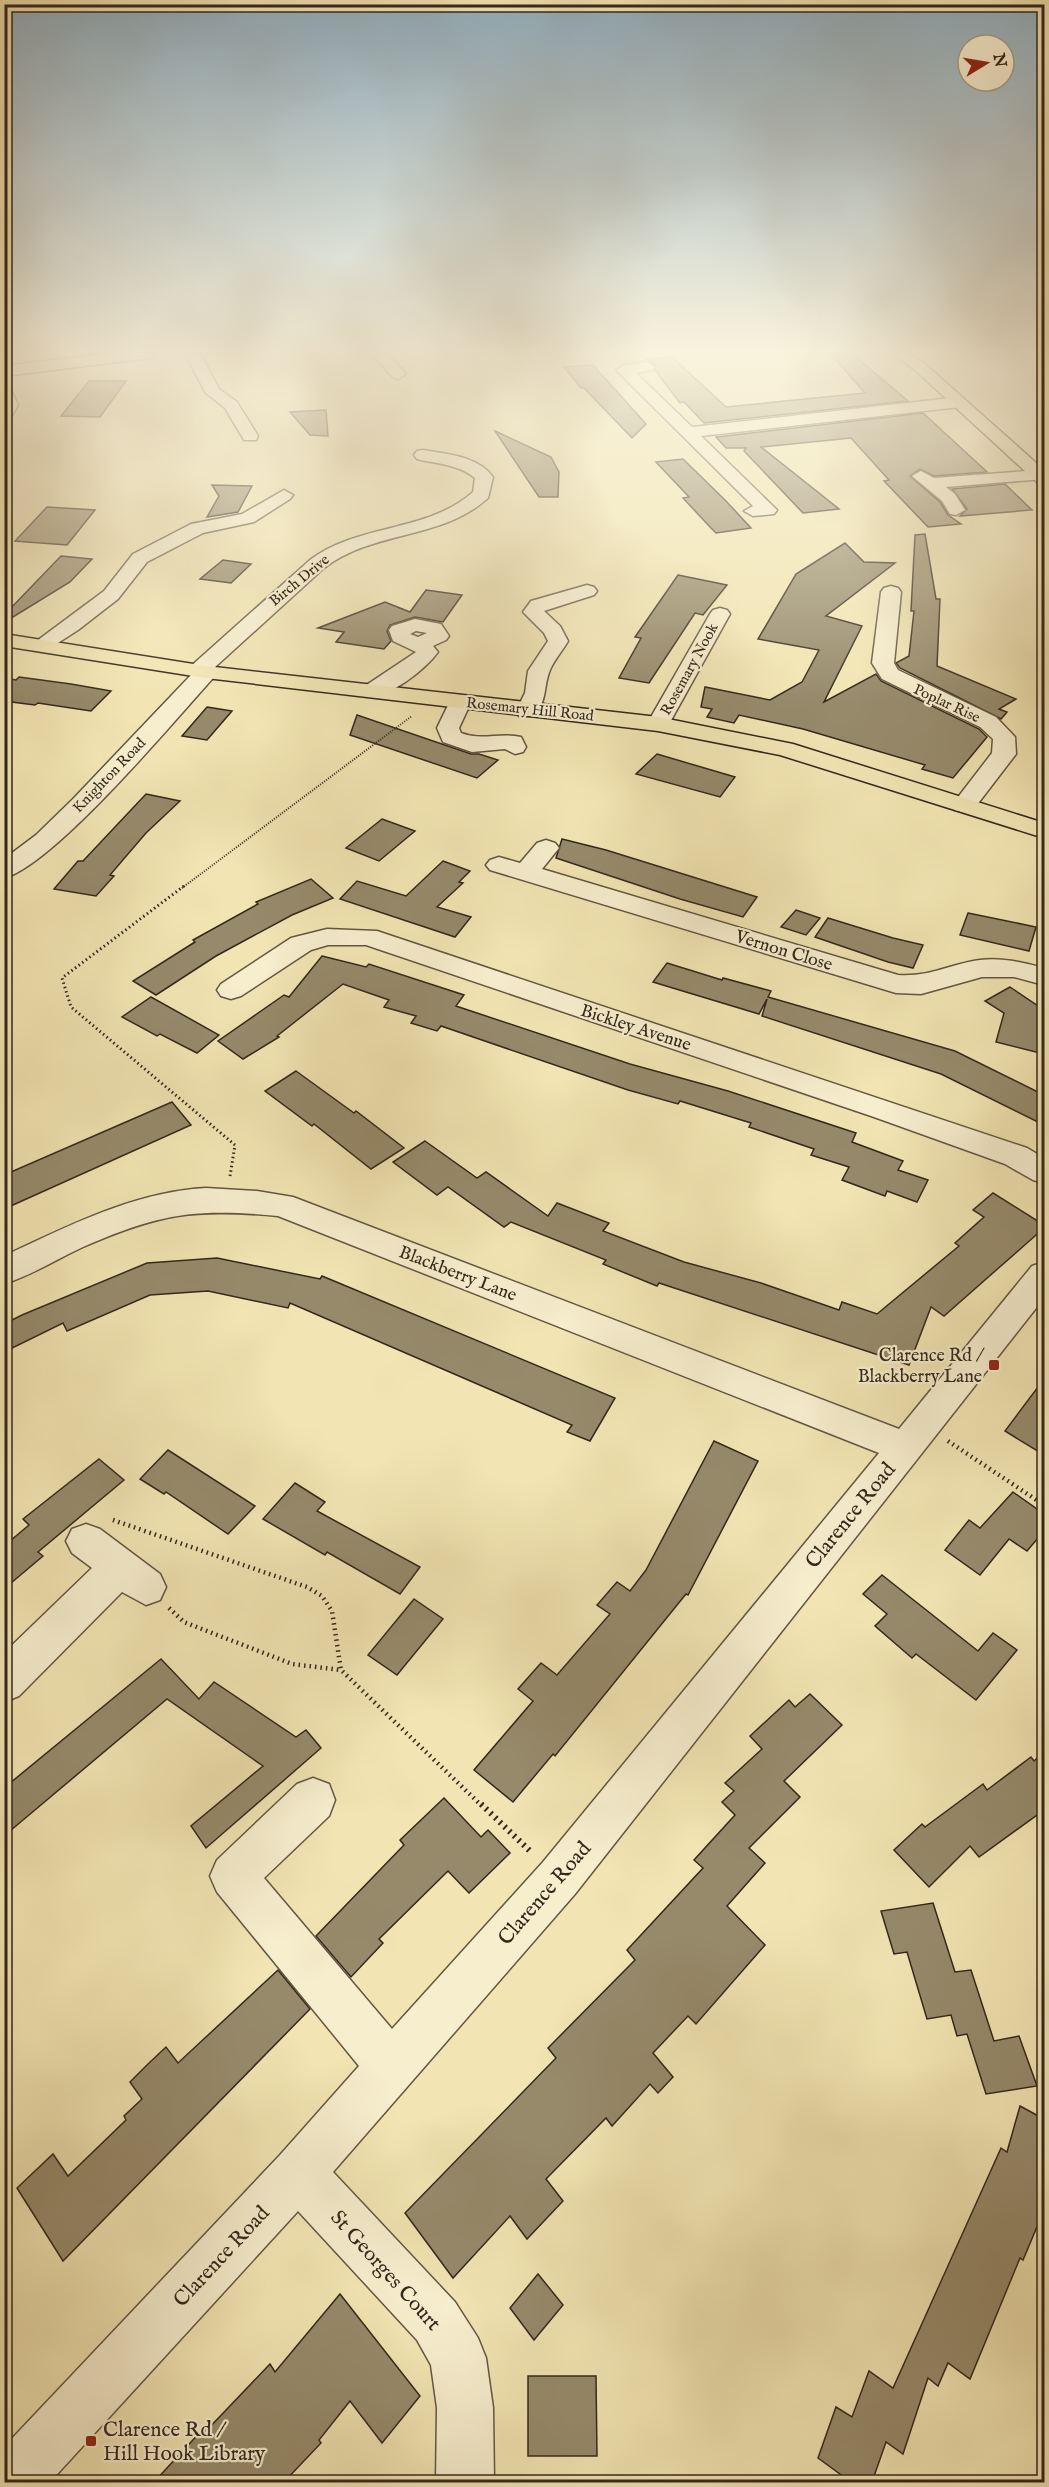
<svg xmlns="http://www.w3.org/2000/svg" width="1049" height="2487" viewBox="0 0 1049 2487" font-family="'IM FELL English',serif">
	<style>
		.building { fill: #968a6b; stroke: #33271c; stroke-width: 1.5 }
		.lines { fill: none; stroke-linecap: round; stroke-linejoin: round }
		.minor-casing { stroke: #635642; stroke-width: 3 }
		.major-casing { stroke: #33271c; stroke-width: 3 }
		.path-far3 { stroke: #33271c; stroke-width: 2; stroke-dasharray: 1 1.5; stroke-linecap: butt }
		.path-far2 { stroke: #33271c; stroke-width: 3; stroke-dasharray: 1.5 3; stroke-linecap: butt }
		.path-far1 { stroke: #33271c; stroke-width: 4.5; stroke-dasharray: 1.5 4; stroke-linecap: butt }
		.path { stroke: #33271c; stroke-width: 6; stroke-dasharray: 2 4.5; stroke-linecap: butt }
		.minor { fill: #f7eece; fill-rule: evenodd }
		.major { fill: #f2e5b3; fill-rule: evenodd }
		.poi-dot { fill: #8f2418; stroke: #f7eece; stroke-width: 2 }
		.labels { text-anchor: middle; stroke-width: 4.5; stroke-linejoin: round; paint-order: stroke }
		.far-street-label { font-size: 15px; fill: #33271c; stroke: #f7eece }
		.street-label { font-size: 18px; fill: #33271c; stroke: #f7eece }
		.poi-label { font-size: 18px; fill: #33271c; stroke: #f7eece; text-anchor: end }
		.near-street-label { font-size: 21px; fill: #33271c; stroke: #f7eece }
		.near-poi-label { font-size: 21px; fill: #33271c; stroke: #f7eece; text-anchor: start }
	</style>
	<rect width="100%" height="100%" fill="#f2e5b3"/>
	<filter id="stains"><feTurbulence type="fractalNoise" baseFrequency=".00333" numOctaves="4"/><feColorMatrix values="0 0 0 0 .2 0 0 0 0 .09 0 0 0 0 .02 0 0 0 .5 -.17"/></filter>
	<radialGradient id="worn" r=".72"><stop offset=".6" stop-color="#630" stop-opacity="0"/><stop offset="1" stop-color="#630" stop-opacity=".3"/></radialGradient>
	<g class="building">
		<path d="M830,353H851L908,401L704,423L684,402L680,403L655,370L656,365L646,359L672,357L726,407L865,393Z"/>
		<path d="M593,365L646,424L632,438L584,388H581L564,367Z"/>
		<path d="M89,381H126L100,417L61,416Z"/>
		<path d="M326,410L328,436L310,435L290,412Z"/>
		<path d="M923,413L987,472L934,476L920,469L910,476L940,502L948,515L961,524L928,527L884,481L889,480L851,438L761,447L839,509L803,513L744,451L746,448H726L716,437Z"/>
		<path d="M495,431L551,457L559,472L558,497H539Z"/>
		<path d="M683,459L726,501L751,528L716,533L711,528L683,498L689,497L656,462Z"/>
		<path d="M1005,484L1032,510L960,516L967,509L952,489Z"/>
		<path d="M212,485L252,486L238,512L207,517L219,496Z"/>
		<path d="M47,507L95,510L67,545L15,541Z"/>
		<path d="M925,534L936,599H940L937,666L1016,699L999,709L1007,712L1001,719L900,668L896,663L909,656L914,611H911L915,535Z"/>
		<path d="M845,543L864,562L895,563L826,616L862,626L824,702L876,674L881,681L979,729L987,737L953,778L922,769L925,765L803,729L739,715L734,723L707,717L712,709L701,707L705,687L770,700L802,682L819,650L758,639L796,574Z"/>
		<path d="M61,556L92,559L70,582L13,617L8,611Z"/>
		<path d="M223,560L251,564L231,583L200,579Z"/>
		<path d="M678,575L727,585L703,615L695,613L649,683L619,678L641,638L635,637Z"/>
		<path d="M426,590L462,595L443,622L415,617L390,625L387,631L391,641L384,649L336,642L344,632L318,628L385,602L410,612Z"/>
		<path d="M19,677L71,684L111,691L91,711L38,703L35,705L4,701V678L16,680Z"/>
		<path d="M207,707L232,711L207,740L182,736Z"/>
		<path d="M357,715L471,754H479L498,760L477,778L350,735Z"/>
		<path d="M657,754L735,777L720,797L636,774Z"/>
		<path d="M146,794L180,801L146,833L110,875L114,876L96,896L54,889L78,861H83Z"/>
		<path d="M382,819L415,831L379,861L346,848Z"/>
		<path d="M562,839L606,850L757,897L743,917L680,899L556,858Z"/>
		<path d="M443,861L470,871L459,882L463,883L437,907L471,917L455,937L340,899L357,881L406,896Z"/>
		<path d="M311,879L333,898L292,915L216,956L156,995L133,981L195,942L193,940L258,904L256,902Z"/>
		<path d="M796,910L820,918L806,935L781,927Z"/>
		<path d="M968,913L1036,927L1029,951L960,935Z"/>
		<path d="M828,918L893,938L923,945L913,968L888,962L815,937Z"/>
		<path d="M322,956L366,967L369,964L464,995L456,1006L630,1064L728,1091L856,1133L852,1142L903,1161L898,1170L928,1180L917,1202L887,1191L885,1196L842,1180L849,1167L811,1155L814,1149L749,1127L751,1123L680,1101L678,1104L628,1090L441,1026L437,1031L411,1023L416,1016L384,1007L389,1000L343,984L277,1036L279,1037L243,1059L218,1041L284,995L289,997Z"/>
		<path d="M667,963L722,980L723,978L771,991L768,997L955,1051L1044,1095V1125L941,1074L762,1016L767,999L759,1014L653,982Z"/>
		<path d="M1010,987L1044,1010V1054L996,1042L1004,1013L985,1001Z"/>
		<path d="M151,997L219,1035L197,1053L160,1034L157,1036L122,1017Z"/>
		<path d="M296,1071L354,1113L356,1111L404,1148L371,1169L314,1124L312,1126L265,1091Z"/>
		<path d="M172,1102L191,1125L4,1209V1175Z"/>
		<path d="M425,1141L477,1178L486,1172L548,1216L557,1203L609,1223L603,1231L684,1262L761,1283L839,1310L842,1302L877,1314L959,1246L955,1243L984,1217L973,1210L993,1193L1044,1225V1228L944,1316L931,1307L909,1365L659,1283L657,1286L603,1264L606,1260L511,1222L504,1227L448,1187L437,1195L393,1162Z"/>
		<path d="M217,1258L320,1279L322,1276L615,1398L590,1441L567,1432L572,1425L290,1303L288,1308L208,1291L150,1295L67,1331L63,1323L4,1352V1324L22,1315L147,1263Z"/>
		<path d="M1044,1379V1455L1005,1431Z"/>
		<path d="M714,1441L758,1461L688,1595L686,1594L555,1756L553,1754L513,1802L474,1770L533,1701L518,1689L541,1663L557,1675L610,1614L597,1605L617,1582L630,1591L646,1570Z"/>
		<path d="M168,1450L255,1506L228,1534L166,1492L164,1494L140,1479Z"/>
		<path d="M99,1459L124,1480L38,1552L43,1556L4,1589V1546L29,1525L23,1519Z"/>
		<path d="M295,1483L325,1502L317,1511L420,1567L400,1594L327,1552L325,1555L263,1519Z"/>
		<path d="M1013,1492L1044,1514V1531L1027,1551L1009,1539L980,1575L945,1550L969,1520L980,1528Z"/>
		<path d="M882,1575L978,1651L993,1633L1017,1650L976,1700L916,1654L912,1658L875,1626L887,1614L863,1594Z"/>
		<path d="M414,1599L443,1619L397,1675L368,1655Z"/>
		<path d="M161,1659L199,1699L214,1682L296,1737L306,1730L321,1748L206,1848L191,1826L263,1766L167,1699L4,1836V1788Z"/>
		<path d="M810,1694L842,1725L784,1781L800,1797L749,1848L765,1863L727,1906L765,1945L696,2024L688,2016L653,2053L673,2077L658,2093L650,2084L612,2126L606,2118L546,2179L563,2201L527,2239L510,2216L453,2278L405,2213L556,2058L548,2048L635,1960L627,1950L703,1868L694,1860L735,1815L722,1802L734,1791L725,1783L762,1749L750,1736L789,1700L795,1707Z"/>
		<path d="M1044,1752V1810L979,1857L970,1846L929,1887L894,1850L922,1824L925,1827L983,1784L987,1790L1031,1757L1034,1761Z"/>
		<path d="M444,1798L481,1837L488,1830L510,1853L469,1893L448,1871L379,1939L383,1943L351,1977L316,1936L404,1845L400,1840Z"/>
		<path d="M933,1903L955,1972L971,1970L994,2041L1019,2036L1037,2086L986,2094L967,2034L957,2036L951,2015L927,2019L907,1952L894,1954L881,1911Z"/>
		<path d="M278,1970L310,2009L63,2261L17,2188L53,2154L68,2176L126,2120L124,2116L142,2099L130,2082L148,2064L166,2047L178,2063Z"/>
		<path d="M1020,2106L1044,2119V2210L1023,2260L1020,2258L970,2379L948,2363L938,2386L928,2378L903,2454L886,2442L872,2482H851L818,2458L836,2407L852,2417L869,2371L893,2388L1001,2148L1007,2152Z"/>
		<path d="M538,2274L563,2305L534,2340L510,2308Z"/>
		<path d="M340,2294L420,2396L382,2443L350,2401L319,2440L321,2443L284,2482H154L204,2428L206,2431L270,2364L275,2372Z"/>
		<path d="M528,2376H596L597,2456H528Z"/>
	</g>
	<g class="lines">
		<defs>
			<g id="minor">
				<path d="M185,353H200L219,389L237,402L258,436L256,440H244L225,408L205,392Z"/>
				<path d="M370,353H386L406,374L398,379L393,377Z"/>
				<path d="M647,362L655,367L652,370L636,373L692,427L960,397L968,402L960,407L701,436L777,510L774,514L753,516L744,511L753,506L616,370L624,365Z"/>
				<path d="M4,386L10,388L18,405L10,419L4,421Z"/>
				<path d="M423,450C446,454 478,456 493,477L488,498C442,540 373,530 324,568L214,668L217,672L214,677C175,720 54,865 4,878V859L36,835L73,799L191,675L188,671L191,666L310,560C359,523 427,533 473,492L475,478C458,464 437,464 417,459L414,455L417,451Z"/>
				<path d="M1040,470L1044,471V479L946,487L955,494L965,510L956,515L950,514L942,501L912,476L921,471L934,478Z"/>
				<path d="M284,490L293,495L290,499L254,522L203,533L147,562L118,599L78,630L47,650H33L30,646L104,591L133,554L191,524L242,514Z"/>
				<path d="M587,585L594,587L597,591L594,595L544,611L560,626L568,641C563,650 554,660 550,670C543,687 548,697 535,716H519L516,711L525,693L528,671L548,641L544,633L523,612L531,601Z"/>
				<path d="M891,586L898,588L901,592L894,663L898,670L996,717L1015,737L1016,754L973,810L964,812L955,810L952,805L992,753L993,739L980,727L882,679L872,663L881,592L884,588Z"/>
				<path d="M720,608L727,610L730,614L669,724L666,729H650L647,724L710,614L713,610Z"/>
				<path d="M415,619L441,624L449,636L446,640L433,646L438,652C426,669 386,701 365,696L362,691L365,686L416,652L393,641L389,630L392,626ZM416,631L427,633L418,637L410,634Z"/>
				<path d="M460,695L468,697L471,702L459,728L461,733C481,741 501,732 521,737L526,747L523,752L515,754L505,749L472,752L443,742L437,728L452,697Z"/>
				<path d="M546,840L555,843L559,848L542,869L898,975C932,977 949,964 980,960C1002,957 1024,963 1044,968V985L1014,977H982L921,994L896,993L490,870L486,865L490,860L499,857L520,863L537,843Z"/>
				<path d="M327,929L377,931L1027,1148L1044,1158V1183L1033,1180L1005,1164L874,1117L366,945H328L311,950L241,996L231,999L221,996L217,990L221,984L291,938Z"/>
				<path d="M206,1188L257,1191L293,1197L899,1429L1032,1266L1044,1262V1298L575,1894L333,2172L455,2302L478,2338L486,2358L493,2408L494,2482H436L437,2408L431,2365L417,2340L298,2211L50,2482H4V2447L280,2155L359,2066L217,1892L210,1876L217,1860L297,1784L313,1778L329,1784L335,1800L329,1816L264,1878L392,2029L543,1862L879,1453L278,1216C196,1208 160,1213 83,1247C57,1259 32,1275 4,1284V1256C68,1226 134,1192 206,1188Z"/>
				<path d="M86,1524L100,1529L160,1574L166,1587L160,1600L146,1605L122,1592L19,1696L4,1702V1653L92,1568L72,1553L66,1541L72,1529Z"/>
			</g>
			<g id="major">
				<path d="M112,353H157L150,358L4,376V366Z"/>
				<path d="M892,353H909L925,364L1044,470V484L1038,483L915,370Z"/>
				<path d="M4,634L206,666L658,717L793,744L1044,823V838L780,755L658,731L206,678L4,646Z"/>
			</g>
		</defs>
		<use href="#minor" class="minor-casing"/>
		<use href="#major" class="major-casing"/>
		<path class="path-far3" d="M182,888L412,716"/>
		<path class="path-far2" d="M184,886L62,978L71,1007L235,1145L230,1176"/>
		<g class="path-far1">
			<path d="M948,1441L1044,1505"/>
			<path d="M113,1520L307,1587L322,1596L332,1611L341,1670L482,1806"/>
			<path d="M169,1608L184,1622L292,1664L341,1670"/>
		</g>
		<path class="path" d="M481,1804L532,1853"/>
		<use href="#minor" class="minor"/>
		<use href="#major" class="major"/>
	</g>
	<linearGradient id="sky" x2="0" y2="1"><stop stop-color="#92aebe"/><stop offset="0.5" stop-color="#f9f3dd"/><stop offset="1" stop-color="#f9f3dd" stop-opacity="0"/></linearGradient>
	<rect width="1049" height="701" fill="url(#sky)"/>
	<g class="poi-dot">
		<rect x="988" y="1359" width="12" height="12" rx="3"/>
		<rect x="85" y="2435" width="12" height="12" rx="3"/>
	</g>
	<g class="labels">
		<g class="far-street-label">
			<text transform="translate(299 580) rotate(-39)" y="5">Birch Drive</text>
			<text transform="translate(689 669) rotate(-61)" y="5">Rosemary Nook</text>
			<text transform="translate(947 703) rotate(25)" y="5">Poplar Rise</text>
			<text transform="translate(530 709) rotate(6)" y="5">Rosemary Hill Road</text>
			<text transform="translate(109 775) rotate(-46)" y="5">Knighton Road</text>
		</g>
		<g class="street-label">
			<text transform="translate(784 950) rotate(17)" y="6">Vernon Close</text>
			<text transform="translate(636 1027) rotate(18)" y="6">Bickley Avenue</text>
			<text transform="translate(458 1273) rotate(21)" y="6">Blackberry Lane</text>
		</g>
		<g class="poi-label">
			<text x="982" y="1361">Clarence Rd /<tspan x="982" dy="21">Blackberry Lane</tspan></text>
		</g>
		<g class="near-street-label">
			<text transform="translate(850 1515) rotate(-51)" y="7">Clarence Road</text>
			<text transform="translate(544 1893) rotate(-49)" y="7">Clarence Road</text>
			<text transform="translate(221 2256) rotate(-47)" y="7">Clarence Road</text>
			<text transform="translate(386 2270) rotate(48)" y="7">St Georges Court</text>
		</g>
		<g class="near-poi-label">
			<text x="103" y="2436">Clarence Rd /<tspan x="103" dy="24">Hill Hook Library</tspan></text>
		</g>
	</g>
	<rect width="1049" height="2487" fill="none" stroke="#f2e5b3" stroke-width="24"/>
	<rect x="6" y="6" width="1037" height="2475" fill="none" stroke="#33271c" stroke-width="3"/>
	<rect x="12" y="12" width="1025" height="2463" fill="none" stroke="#33271c" stroke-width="1.5"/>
	<g transform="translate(986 63) rotate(79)"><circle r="28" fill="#f7eece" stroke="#a99e87" stroke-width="1.5"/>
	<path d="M0-4.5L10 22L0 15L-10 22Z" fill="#8f2418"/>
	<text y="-9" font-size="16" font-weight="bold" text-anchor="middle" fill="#33271c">N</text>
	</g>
	<rect width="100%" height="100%" filter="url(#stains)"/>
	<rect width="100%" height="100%" fill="url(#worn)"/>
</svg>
